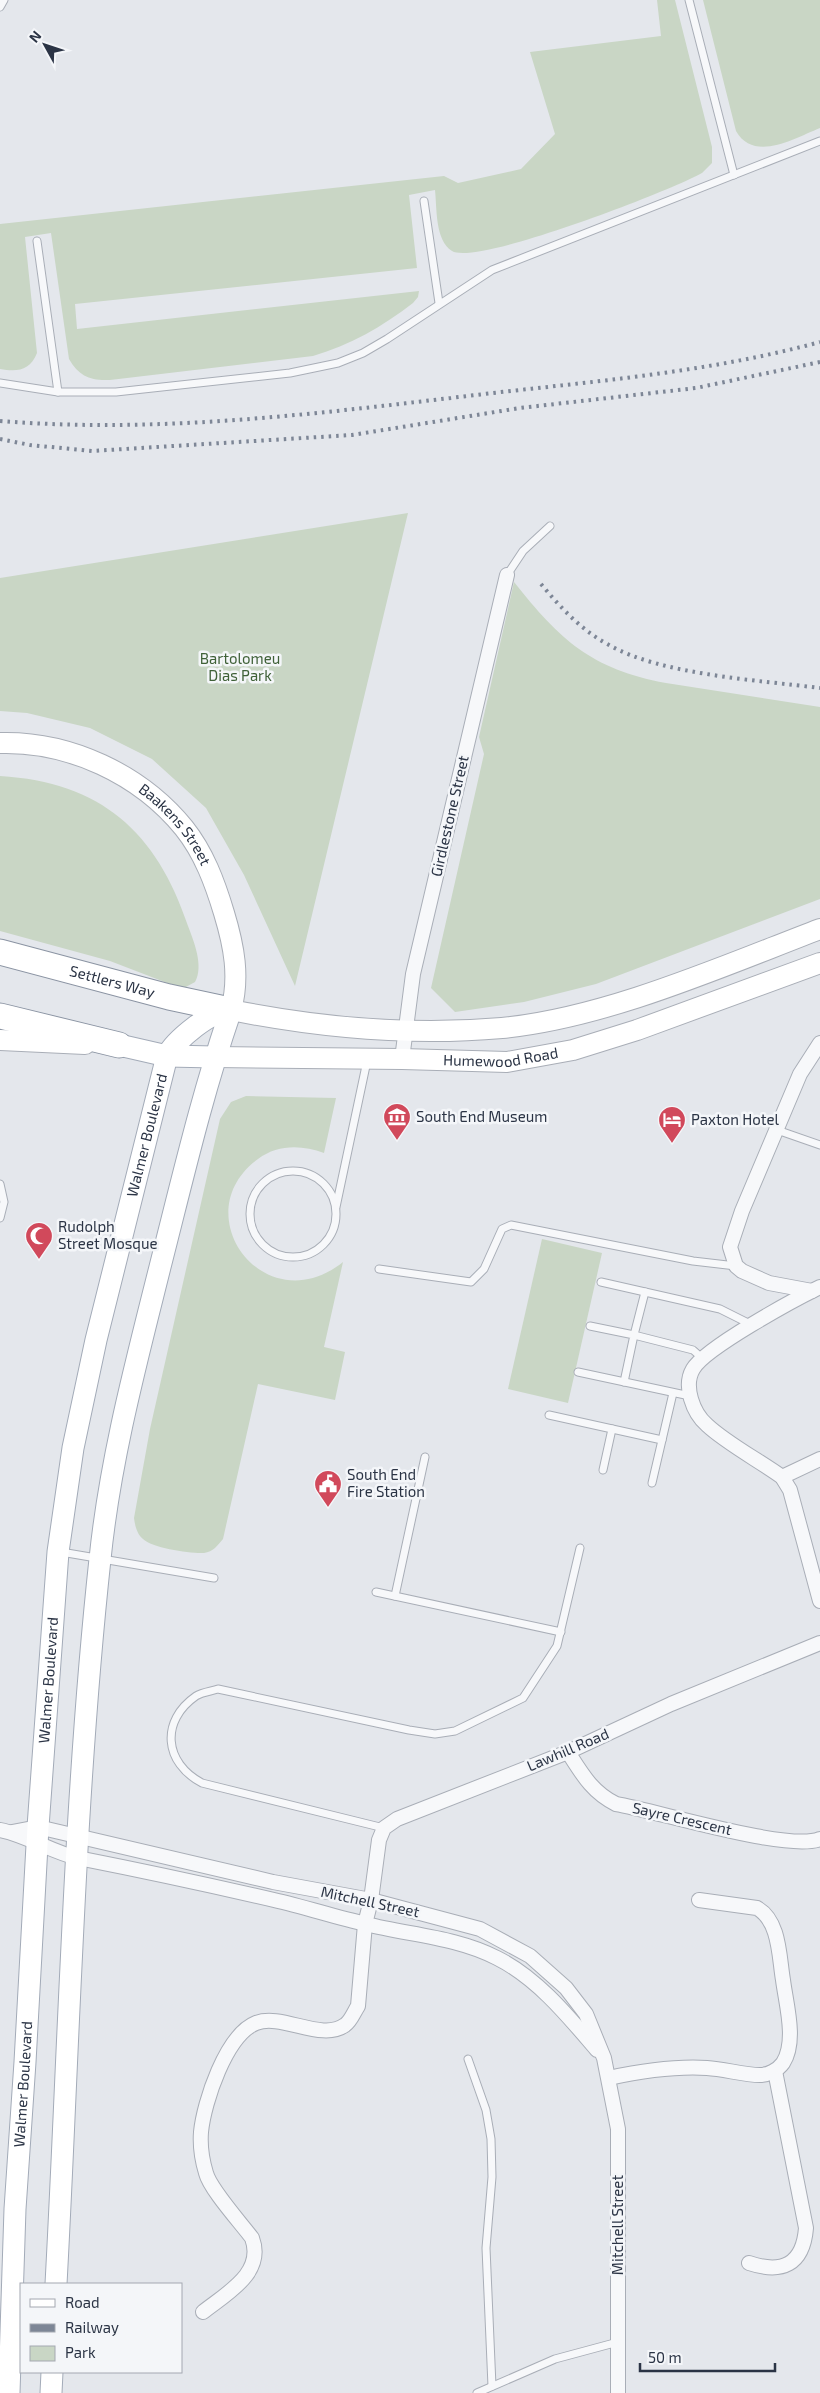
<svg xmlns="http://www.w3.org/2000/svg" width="820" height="2393" viewBox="0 0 820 2393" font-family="'Exo 2',sans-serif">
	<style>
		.green { fill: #c9d6c5 }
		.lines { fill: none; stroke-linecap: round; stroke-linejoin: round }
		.lane-casing { stroke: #a9aeb7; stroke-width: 9 }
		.street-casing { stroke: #a9aeb7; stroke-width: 16 }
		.secondary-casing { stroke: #a9aeb7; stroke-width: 22 }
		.primary-casing { stroke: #a3abb8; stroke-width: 23 }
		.highway-casing { stroke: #8b94a3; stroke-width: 27 }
		.lane { stroke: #f7f8fa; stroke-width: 7 }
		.street { stroke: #f7f8fa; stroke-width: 14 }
		.secondary { stroke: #fff; stroke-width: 20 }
		.primary { stroke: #fff; stroke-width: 21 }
		.highway { stroke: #fff; stroke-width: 25 }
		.rail { stroke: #7d8696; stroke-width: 4; stroke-dasharray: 2.5 5; stroke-linecap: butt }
		.labels { text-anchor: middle; stroke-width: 5; stroke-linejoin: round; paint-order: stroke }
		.park-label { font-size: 15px; fill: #3f6138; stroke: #f4f6f9 }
		.street-label { font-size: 15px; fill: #2b3445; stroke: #f4f6f9 }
		.poi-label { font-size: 15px; fill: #2b3445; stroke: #f4f6f9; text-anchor: start }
	</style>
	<rect width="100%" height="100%" fill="#e4e7ec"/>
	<g class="green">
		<path d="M657,0H675L712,147V163L702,173C670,191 477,266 452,251C435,240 437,209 435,190L409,195L417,268L75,304L77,329L419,291L418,297L413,303C382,327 350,345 313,356L110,380C90,381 79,376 69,359L51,233L25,237L37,353C30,371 17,372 0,369V224L444,176L458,183L521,169L555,134L530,52L661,36Z"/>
		<path d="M703,0H820V128C795,138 754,163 736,131Z"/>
		<path d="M408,513L295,986L244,875L206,808L152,759L90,728L27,713L0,711V578Z"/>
		<path d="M514,582C560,640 591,669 666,683L820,707V899L596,984L524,1002L455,1012L431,988L484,754L479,737Z"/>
		<path d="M0,776C101,782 157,832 188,926C194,942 204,966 195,982L184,988L175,986L110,961L0,931Z"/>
		<path d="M246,1096L336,1098L324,1153C302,1145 278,1144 258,1159C183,1214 265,1324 343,1262L324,1347L345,1352L335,1400L258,1384L223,1539C218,1545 213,1552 204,1553C192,1554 152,1548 143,1539C137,1534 135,1526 134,1518L150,1429L220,1119L231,1102Z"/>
		<path d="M542,1239L602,1253L568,1403L508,1389Z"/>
	</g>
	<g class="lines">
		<defs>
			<g id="lane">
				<path d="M689,0L734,175"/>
				<path d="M0,7L4,0"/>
				<path d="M424,201L439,303"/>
				<path d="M37,241L58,392"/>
				<path d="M0,383L58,392H116L290,373L338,363L363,353L387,339L492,270L820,141"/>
				<path d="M507,575L523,551L550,526"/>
				<path d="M777,1130L820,1145"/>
				<circle cx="293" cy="1214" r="43"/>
				<path d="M0,1184L4,1202L0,1218"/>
				<path d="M336,1207L367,1061"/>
				<path d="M379,1269L471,1282L484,1269L502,1229L511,1225L693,1261L736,1266"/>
				<path d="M601,1282L720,1309L752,1325"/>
				<path d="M645,1292L634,1335L693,1350L702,1358"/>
				<path d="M590,1326L634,1335L624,1382"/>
				<path d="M578,1372L690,1396"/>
				<path d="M549,1415L662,1440"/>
				<path d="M603,1470L612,1429"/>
				<path d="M652,1483L673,1393"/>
				<path d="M61,1552L214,1578"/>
				<path d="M376,1592L561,1632"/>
				<path d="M395,1596L425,1457"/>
				<path d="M384,1828L202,1783C164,1763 160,1721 196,1696C202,1692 212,1691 218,1689L409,1730L435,1734L455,1731L523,1698L557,1646L580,1548"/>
				<path d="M468,2059L486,2110L491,2139L492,2177L486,2248L492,2386"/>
				<path d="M477,2393L555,2359L618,2342"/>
			</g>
			<g id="street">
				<path d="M402,1059L413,974L507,575"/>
				<path d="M820,1287C795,1299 705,1348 693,1369C683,1386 693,1413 707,1425C726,1443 760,1461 782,1477L790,1490L820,1601"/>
				<path d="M812,1291L769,1283L742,1271L736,1266L730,1247L742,1211L800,1074L820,1043"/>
				<path d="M782,1477L820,1459"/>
				<path d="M568,1752C582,1774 592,1792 616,1804C657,1811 788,1852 820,1839"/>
				<path d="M0,1830C27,1835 51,1852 78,1858C144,1871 209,1885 274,1900C305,1907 335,1917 366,1924C409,1935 457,1937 497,1958C537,1978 568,2016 597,2050"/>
				<path d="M12,1832L38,1827L273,1882L371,1900L480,1929L530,1956L566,1988L586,2014L604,2058L618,2129V2393"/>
				<path d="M609,2078C641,2071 674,2066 707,2068C725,2069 743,2075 760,2075C768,2075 778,2070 783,2063C797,2041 786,2004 783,1980C779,1957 780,1921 757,1908L699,1900"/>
				<path d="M749,2263C782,2274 803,2265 806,2228L775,2071"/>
				<path d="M203,2312C227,2293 265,2273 252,2238C240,2222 210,2189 206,2173C202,2160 200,2145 201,2132C204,2102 226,2035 256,2023C282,2013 322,2042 345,2025C351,2021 354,2012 358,2006L365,1924L371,1900L379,1840L384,1828L397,1819L568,1752L671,1704L820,1643"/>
			</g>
			<g id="secondary">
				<path id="s1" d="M0,743C69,741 140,774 184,828C204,853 215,883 224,913C234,946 240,977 231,1010C321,1028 411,1036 502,1028C606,1018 723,966 820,929"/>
				<path d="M0,1040L85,1044"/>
				<path id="s2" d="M215,1057L402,1059L507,1062L573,1050L637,1030L820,963"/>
			</g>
			<g id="primary">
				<path d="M119,1045L167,1056L215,1057"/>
				<path id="s3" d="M9,2393L15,2209L25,2062L38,1827L58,1552L73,1448L96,1340L167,1056C174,1041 214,1008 231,1010C202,1094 182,1181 160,1267C136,1363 110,1460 100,1559C74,1800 69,2043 56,2284"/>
				<path d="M51,2393L52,2372"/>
			</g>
			<g id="highway">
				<path id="s4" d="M0,952L169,997L225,1009"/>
				<path d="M0,1016L119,1045"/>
			</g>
		</defs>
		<use href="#lane" class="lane-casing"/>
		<use href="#street" class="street-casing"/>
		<use href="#secondary" class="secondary-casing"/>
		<use href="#primary" class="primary-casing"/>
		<use href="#highway" class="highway-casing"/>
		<use href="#lane" class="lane"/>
		<use href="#street" class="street"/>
		<use href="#secondary" class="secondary"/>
		<use href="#primary" class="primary"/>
		<use href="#highway" class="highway"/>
		<g class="rail">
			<path d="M0,421C162,434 323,413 484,394C597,381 710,372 820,342"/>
			<path d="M0,439L30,445L92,451L352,435L520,408L696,388L820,362"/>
			<path d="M541,584C561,608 581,630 609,645C662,675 758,680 820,688"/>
		</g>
	</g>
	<defs>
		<symbol id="museum-pin" viewBox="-11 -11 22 30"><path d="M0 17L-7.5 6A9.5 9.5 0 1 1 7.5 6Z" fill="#d1495b" stroke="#f4f6f9"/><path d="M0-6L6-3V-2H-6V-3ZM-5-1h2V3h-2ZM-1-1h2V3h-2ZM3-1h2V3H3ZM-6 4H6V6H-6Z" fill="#fff"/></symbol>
		<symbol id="hotel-pin" viewBox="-11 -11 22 30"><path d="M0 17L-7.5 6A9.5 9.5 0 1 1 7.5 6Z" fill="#d1495b" stroke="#f4f6f9"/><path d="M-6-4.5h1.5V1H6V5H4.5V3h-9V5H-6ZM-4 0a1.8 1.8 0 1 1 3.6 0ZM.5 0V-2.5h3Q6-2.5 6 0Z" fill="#fff"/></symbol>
		<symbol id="mosque-pin" viewBox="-11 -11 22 30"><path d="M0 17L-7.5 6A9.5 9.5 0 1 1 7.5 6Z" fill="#d1495b" stroke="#f4f6f9"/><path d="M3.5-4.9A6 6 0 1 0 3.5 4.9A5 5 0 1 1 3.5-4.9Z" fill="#fff"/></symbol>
		<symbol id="civic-pin" viewBox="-11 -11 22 30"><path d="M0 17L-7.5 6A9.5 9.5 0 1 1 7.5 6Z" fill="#d1495b" stroke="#f4f6f9"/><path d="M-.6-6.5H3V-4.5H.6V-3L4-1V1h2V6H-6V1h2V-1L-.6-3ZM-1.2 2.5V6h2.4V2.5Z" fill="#fff"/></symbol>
	</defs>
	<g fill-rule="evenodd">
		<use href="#museum-pin" x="381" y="1101" width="32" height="43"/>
		<use href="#hotel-pin" x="656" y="1104" width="32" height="43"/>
		<use href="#mosque-pin" x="23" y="1220" width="32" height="43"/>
		<use href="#civic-pin" x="312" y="1468" width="32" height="43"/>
	</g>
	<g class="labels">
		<g class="park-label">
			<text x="240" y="664">Bartolomeu<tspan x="240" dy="17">Dias Park</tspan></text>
		</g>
		<g class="street-label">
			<text transform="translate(450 816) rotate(-77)" y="5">Girdlestone Street</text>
			<text dy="5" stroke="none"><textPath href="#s1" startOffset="201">Baakens Street</textPath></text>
			<text dy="5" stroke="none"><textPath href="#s4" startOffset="116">Settlers Way</textPath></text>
			<text dy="5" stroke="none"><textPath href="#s2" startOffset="286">Humewood Road</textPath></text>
			<text dy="5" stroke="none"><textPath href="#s3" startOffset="1269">Walmer Boulevard</textPath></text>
			<text dy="5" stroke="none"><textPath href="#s3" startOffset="714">Walmer Boulevard</textPath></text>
			<text transform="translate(568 1750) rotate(-23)" y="5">Lawhill Road</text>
			<text transform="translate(682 1819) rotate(13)" y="5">Sayre Crescent</text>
			<text transform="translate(370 1902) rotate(12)" y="5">Mitchell Street</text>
			<text dy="5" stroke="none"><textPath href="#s3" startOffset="309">Walmer Boulevard</textPath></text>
			<text transform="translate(618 2225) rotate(-90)" y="5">Mitchell Street</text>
		</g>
		<g class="poi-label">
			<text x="416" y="1122">South End Museum</text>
			<text x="691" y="1125">Paxton Hotel</text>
			<text x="58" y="1232">Rudolph<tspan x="58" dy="17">Street Mosque</tspan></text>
			<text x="347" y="1480">South End<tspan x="347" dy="17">Fire Station</tspan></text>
		</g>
	</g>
	<rect x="20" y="2283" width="162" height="90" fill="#f4f6f9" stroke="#a4a8b1"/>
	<rect x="30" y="2299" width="25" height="8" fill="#ffffff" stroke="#a4a8b1"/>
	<text x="65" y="2308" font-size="15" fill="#2b3445">Road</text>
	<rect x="30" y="2324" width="25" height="8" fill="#7d8696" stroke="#a4a8b1"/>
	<text x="65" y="2333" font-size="15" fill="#2b3445">Railway</text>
	<rect x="30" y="2346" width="25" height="15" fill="#c9d6c5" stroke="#a4a8b1"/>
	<text x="65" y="2358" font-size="15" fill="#2b3445">Park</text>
	<g transform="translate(45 45) rotate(310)" stroke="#f4f6f9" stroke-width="4" paint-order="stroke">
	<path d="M0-4L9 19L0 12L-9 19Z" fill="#2b3445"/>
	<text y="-8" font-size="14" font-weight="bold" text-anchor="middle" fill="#2b3445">N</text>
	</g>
	<path d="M640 2363v8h135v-8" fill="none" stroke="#2b3445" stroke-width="2.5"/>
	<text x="648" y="2363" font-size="15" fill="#2b3445" stroke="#f4f6f9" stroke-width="4" paint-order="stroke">50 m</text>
</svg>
